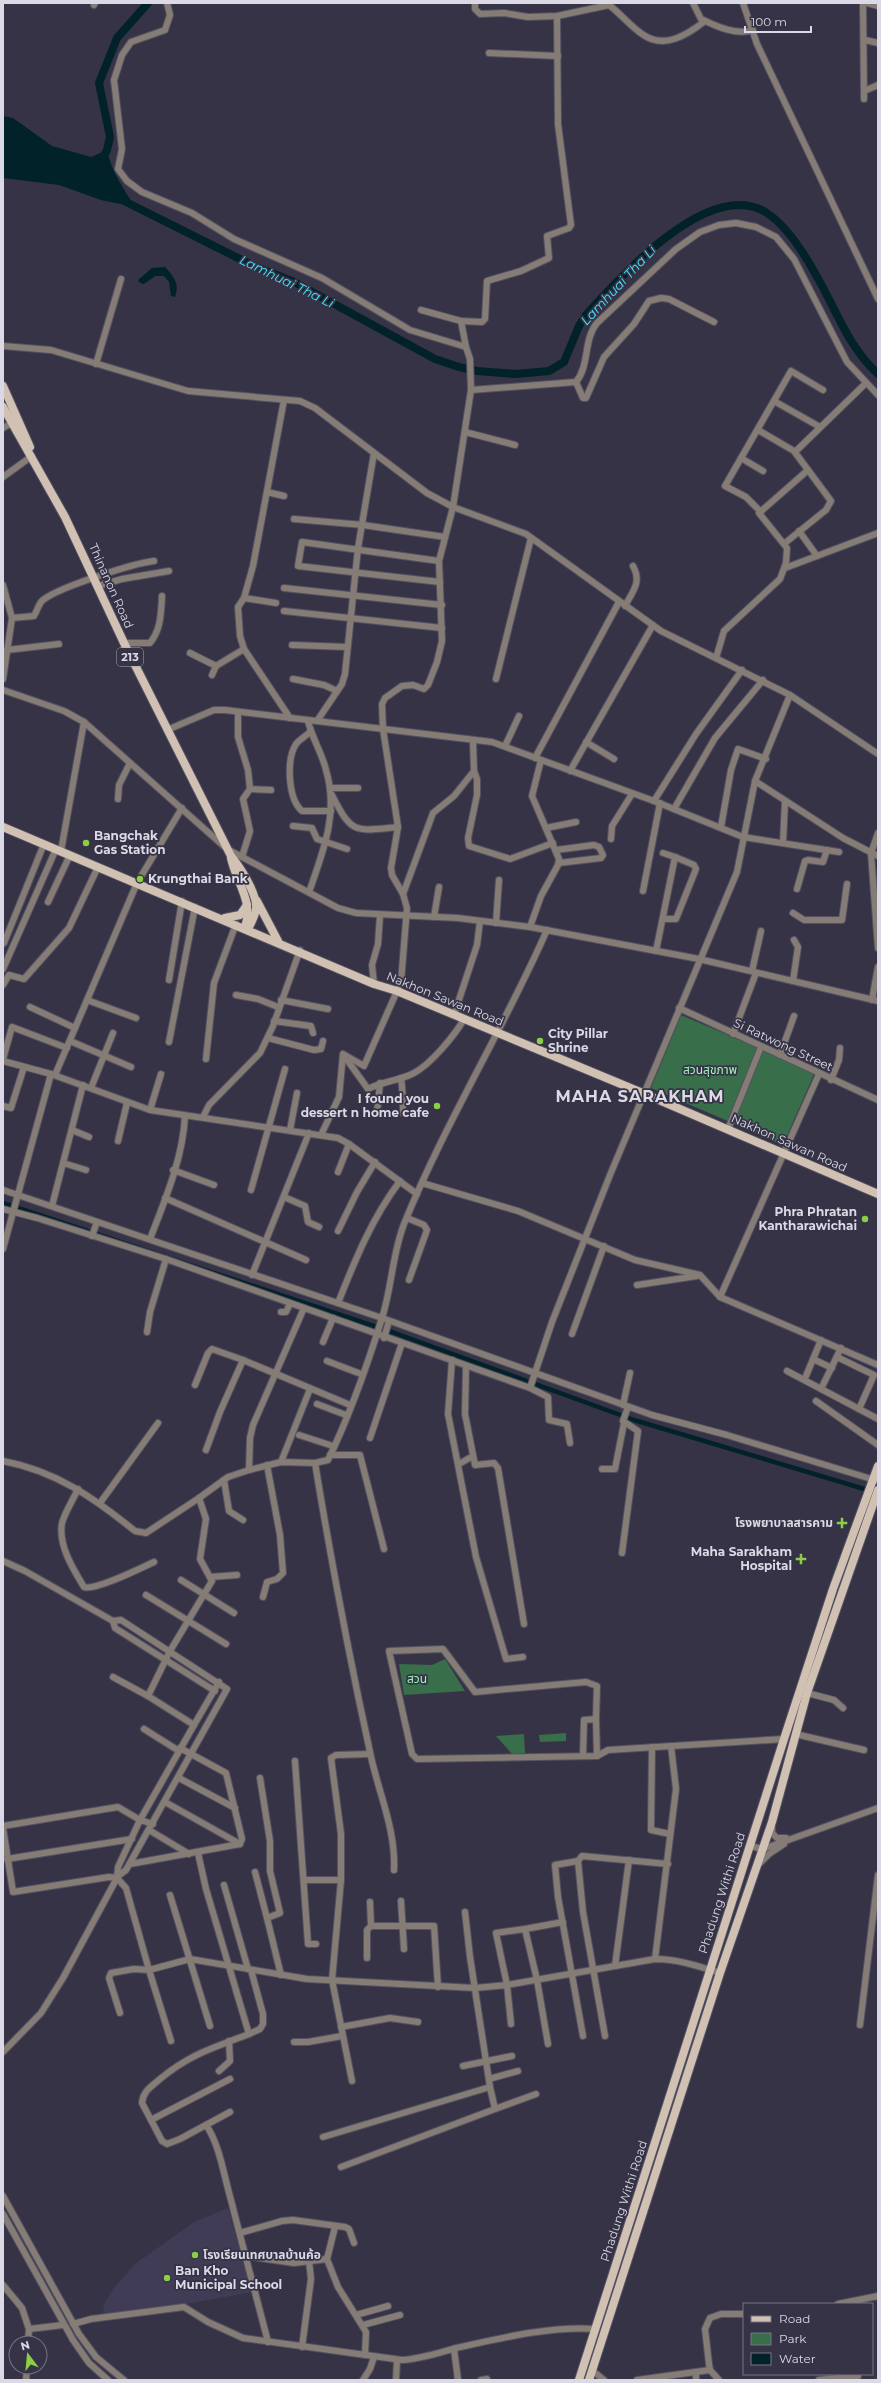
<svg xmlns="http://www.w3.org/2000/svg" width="881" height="2383" viewBox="0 0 881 2383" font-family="Montserrat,'Noto Sans Thai',sans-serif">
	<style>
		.built { fill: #403c55 }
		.green { fill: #396e4a }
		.water { fill: #002228 }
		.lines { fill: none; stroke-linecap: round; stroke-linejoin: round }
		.canal { stroke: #002228; stroke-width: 4.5 }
		.river { stroke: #002228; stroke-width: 8 }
		.minor-casing { stroke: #545163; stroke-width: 8 }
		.major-casing { stroke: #545163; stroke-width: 10 }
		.minor { stroke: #847c75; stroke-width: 6 }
		.major { stroke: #d1c1b2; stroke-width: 8 }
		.poi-dot { fill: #8cce45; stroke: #363346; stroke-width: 1.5 }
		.labels { text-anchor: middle; stroke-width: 3.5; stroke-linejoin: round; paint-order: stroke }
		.shield { fill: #363346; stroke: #aaa7b5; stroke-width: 1 }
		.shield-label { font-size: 11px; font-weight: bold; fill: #dbd9e5 }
		.street-label { font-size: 12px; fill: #dbd9e5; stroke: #363346 }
		.poi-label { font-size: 12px; font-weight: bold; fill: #dbd9e5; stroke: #363346; text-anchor: start }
		.park-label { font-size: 12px; fill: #9afbb8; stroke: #363346 }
		.water-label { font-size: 13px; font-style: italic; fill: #45e3fb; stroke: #363346 }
		.district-label { font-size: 16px; font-weight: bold; letter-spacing: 1px; fill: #dbd9e5; stroke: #363346 }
	</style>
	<rect width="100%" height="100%" fill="#363346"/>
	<path class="built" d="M228,2208L252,2292L186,2304L103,2314L104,2304L114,2288L135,2264L194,2222Z"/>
	<g class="green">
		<path d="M681,1015L815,1072L783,1145L651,1088Z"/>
		<path d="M445,1659L465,1691L404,1695L399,1664L432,1665Z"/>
		<path d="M566,1733V1741L540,1742L539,1735Z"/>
		<path d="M524,1734L525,1753L513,1755L496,1736Z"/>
	</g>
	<g class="water">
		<path d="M3,116L13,118L52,146L91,157L107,150C111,171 124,189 135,207L101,200L59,185L3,178Z"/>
		<path d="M165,267C174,277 180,284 175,297L171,296L169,282L164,276H155L144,284L140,283L138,280L152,268Z"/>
	</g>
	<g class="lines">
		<path class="canal" d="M3,1203L392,1332L634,1420L871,1491"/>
		<g class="river">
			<path d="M102,159L107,150L110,137L99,83L117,38L148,3"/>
			<path d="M126,202L254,266L294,282L435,359L459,367L477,371L516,374L549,371L564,362L579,326L586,315C619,278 710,176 767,213C788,227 804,253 816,275C836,309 848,347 878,374"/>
		</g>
		<defs>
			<g id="minor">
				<path d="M167,3L170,15L165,30L131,42L122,55L114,80L122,149L118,169L127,181L142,192L192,213L234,239L322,278L410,330L466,347L470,359L471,390L453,507L439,561L442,641L437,662L428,685L424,689L413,685L402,686L385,698L382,704L383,729L398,827L391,868L392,875L403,894L407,908L401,982L364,1066L343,1054L339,1097L321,1135"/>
				<path d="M475,3V9L480,14L504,13L528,17L557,16L609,5C621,14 630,26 642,34C664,50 687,35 705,21"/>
				<path d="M693,3L701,19C716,26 736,36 753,30"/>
				<path d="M743,3L757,44L878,299"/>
				<path d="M863,3L864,99"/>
				<path d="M867,3L878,6"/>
				<path d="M94,5L95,3"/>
				<path d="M865,40L878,43"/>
				<path d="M489,53L558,56"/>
				<path d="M864,91L878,85"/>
				<path d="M421,310L461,321L482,322L485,319L487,281L521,271L549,258L547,236L569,228L571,225L558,124L557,16"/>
				<path d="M461,321L466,347"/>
				<path d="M3,346L51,350L188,391L300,401L315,408L427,493L453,507L526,534L661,631L790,695L878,754"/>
				<path d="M96,364L121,279"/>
				<path d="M576,382C590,365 583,340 597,323L676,249L700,232L719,225L736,223L756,227L776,237L794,259L847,362L878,395"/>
				<path d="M471,390L576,382L583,398H586L604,357L634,324L649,301L661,298L669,299L714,322"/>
				<path d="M284,400L253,566L244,598L238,607L240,636L244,649L290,718"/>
				<path d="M774,401L820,427"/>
				<path d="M3,428L12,423"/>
				<path d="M758,430L794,451L831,501L826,510L785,543"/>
				<path d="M465,432L515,445"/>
				<path d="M795,452L865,384"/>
				<path d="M741,458L763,471"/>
				<path d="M3,477L32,456"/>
				<path d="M267,492L284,496"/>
				<path d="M761,512L746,497L725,486L791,371L823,390"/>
				<path d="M294,519L363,525L445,537"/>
				<path d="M799,531L817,556"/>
				<path d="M439,561L302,542L298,566L440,582"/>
				<path d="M785,568L878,533"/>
				<path d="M3,585L12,618L3,679"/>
				<path d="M98,586L122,579L169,571"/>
				<path d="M284,588L442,605"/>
				<path d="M244,598L276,603"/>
				<path d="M625,606C633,591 642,582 633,566"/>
				<path d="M284,611L442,628"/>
				<path d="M12,618L34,616C37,611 38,606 41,602C52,589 135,563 154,561"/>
				<path d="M124,643H150C161,630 161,613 162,596"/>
				<path d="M292,645L347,647"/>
				<path d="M7,650L59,644"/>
				<path d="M190,653L216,666"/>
				<path d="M716,658L724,631L780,579L786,563L787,548L759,513L808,470"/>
				<path d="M212,675L216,666L244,649"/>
				<path d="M293,679L324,685L337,691"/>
				<path d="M496,679L531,538"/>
				<path d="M3,690L64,711L84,722L227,849L338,908L356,913L458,918L530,927L699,959L878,1001"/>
				<path d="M238,712V737L248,770L250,789L271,790"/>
				<path d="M308,721C312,738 322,753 326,770C339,813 323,852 309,892"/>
				<path d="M317,721L342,684L345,674L358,548L374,453"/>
				<path d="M167,730L214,710H225L492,742L654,801L743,837L839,852"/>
				<path d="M310,732C306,736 299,740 296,744C286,760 288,799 302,811H331"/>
				<path d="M473,741L474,771L477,779V795L468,838L469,846L510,859L553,843"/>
				<path d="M586,742L614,759"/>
				<path d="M505,746L519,716"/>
				<path d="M535,758L619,602"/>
				<path d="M570,771L653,625"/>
				<path d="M755,781L843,838L878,856"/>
				<path d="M331,788H358"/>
				<path d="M332,795C352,835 355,831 398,827"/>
				<path d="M118,799L119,785L130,763"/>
				<path d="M654,801L696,734L742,670"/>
				<path d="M674,809L715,738L763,680"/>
				<path d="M293,826L312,828L317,839L347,849"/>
				<path d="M721,827L731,770L738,749L766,759"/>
				<path d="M546,828L576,822"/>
				<path d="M878,833L871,853L878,948"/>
				<path d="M611,839L612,826L632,794"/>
				<path d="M783,843L785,801"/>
				<path d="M556,850L594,845L599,847L603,855L601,858L559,863"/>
				<path d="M61,851L84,722"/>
				<path d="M663,853L675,857"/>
				<path d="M242,857L250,831L243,799L250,789"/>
				<path d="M797,889L805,861L808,860L823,862L827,850"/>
				<path d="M643,891L660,803"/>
				<path d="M403,894L433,813L454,796L474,771"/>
				<path d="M48,902L70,855"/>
				<path d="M793,913L804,920H842L847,884"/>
				<path d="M434,917L439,887"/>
				<path d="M496,923L499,880"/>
				<path d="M530,927L541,896L558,865L559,859L532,796L541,760"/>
				<path d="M4,943L44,844"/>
				<path d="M656,951L675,857L694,865L696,869L676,919H663"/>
				<path d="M3,969L56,849"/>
				<path d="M752,971L761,931"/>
				<path d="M169,980L182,901"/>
				<path d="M793,981L798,947L794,940"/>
				<path d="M374,984L372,965L378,944L380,915"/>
				<path d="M3,985L9,975L24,979L69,928L98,867"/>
				<path d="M236,995L258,999L278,1007"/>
				<path d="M87,1000L136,1018"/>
				<path d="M281,1000L328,1009"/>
				<path d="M872,1000L878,967"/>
				<path d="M30,1007L75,1028"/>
				<path d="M679,1008L878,1100"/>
				<path d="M454,1015L477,945L480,921"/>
				<path d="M274,1021L311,1026L313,1033"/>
				<path d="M733,1034L756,973"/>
				<path d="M268,1038L314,1050L321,1049L323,1041"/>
				<path d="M70,1041L131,1067"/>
				<path d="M169,1042L195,907"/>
				<path d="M780,1055L794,1016"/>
				<path d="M345,1057L368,1089C383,1081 399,1081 414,1073C431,1064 455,1035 464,1019"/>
				<path d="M3,1059L12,1027L67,1048"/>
				<path d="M206,1059L214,983L236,924"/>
				<path d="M3,1061L51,1074L150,1110L338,1138L349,1144L417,1194"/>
				<path d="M55,1075L137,883L182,808"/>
				<path d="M401,1078C403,1091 403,1100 403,1113"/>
				<path d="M831,1080L839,1060L840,1048"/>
				<path d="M91,1088L113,1033"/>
				<path d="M3,1106L11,1108L24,1067"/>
				<path d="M150,1110L161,1074"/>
				<path d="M377,1113L380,1083"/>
				<path d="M203,1117L209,1105L260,1053L273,1026L300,950"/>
				<path d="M728,1129L761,1047"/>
				<path d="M72,1130L89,1137"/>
				<path d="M290,1130L297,1093"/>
				<path d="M118,1141L127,1103"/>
				<path d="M63,1163L86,1170"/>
				<path d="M173,1170L214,1185"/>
				<path d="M338,1172L349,1144"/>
				<path d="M422,1183L518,1211L635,1260L700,1275L720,1297L878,1365"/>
				<path d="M3,1190L382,1318L652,1415L727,1435L878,1481"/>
				<path d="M251,1190L285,1069"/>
				<path d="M284,1197L305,1206L308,1222L319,1227"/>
				<path d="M165,1198L306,1260"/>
				<path d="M52,1206L83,1085"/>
				<path d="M3,1209L37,1218L166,1259L530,1388L548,1397L549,1420L567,1424L570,1443"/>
				<path d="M407,1218L424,1225L427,1230L409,1280"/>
				<path d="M338,1231L357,1192L375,1162"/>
				<path d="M92,1236L97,1222"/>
				<path d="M150,1239C165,1200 183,1158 185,1116"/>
				<path d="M3,1249L51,1074"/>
				<path d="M252,1275L309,1133"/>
				<path d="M637,1285L697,1276"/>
				<path d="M720,1297L819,1074"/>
				<path d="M338,1303C355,1260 372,1218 400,1181"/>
				<path d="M281,1312H286L290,1304"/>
				<path d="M147,1332L150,1312L166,1259"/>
				<path d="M572,1334L604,1246"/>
				<path d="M384,1338L389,1321"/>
				<path d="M323,1342L333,1318"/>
				<path d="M837,1357L874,1375L859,1409"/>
				<path d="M813,1359L832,1368"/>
				<path d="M452,1360L448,1414L476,1557L506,1659L523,1657"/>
				<path d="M327,1361L361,1374"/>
				<path d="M466,1366L465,1414L475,1465L494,1463L498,1468L524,1624"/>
				<path d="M787,1371L878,1419"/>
				<path d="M806,1376L821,1340"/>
				<path d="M195,1385L208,1353L212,1349L243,1360"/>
				<path d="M530,1388L552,1322L610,1175L737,872L755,781L790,695"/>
				<path d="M821,1389L841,1348"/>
				<path d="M816,1401L878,1445"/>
				<path d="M317,1404L346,1415"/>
				<path d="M623,1405L630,1373"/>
				<path d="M299,1435L333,1446"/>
				<path d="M370,1438L402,1343"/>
				<path d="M206,1450L220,1412L243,1360L350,1405"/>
				<path d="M330,1455H360L384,1549"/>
				<path d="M3,1461C56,1471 94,1498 135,1531L146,1533L199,1498"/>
				<path d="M281,1462L310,1389"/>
				<path d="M315,1463C331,1560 349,1656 370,1752C378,1792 396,1829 394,1870"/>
				<path d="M459,1464L473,1456"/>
				<path d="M602,1469H615L624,1423"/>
				<path d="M249,1470L250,1438L253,1425L304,1308"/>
				<path d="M224,1480L229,1511L243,1520"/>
				<path d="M78,1489C73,1500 65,1512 62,1523C58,1545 73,1569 84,1587C95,1591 141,1568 154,1562"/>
				<path d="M100,1503L158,1423"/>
				<path d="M622,1553L638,1431L623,1421L628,1407"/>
				<path d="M3,1561L25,1571L113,1621"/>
				<path d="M210,1577L237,1575"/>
				<path d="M181,1580L234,1613"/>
				<path d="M146,1595L226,1644"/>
				<path d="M263,1597L267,1582L277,1579L283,1573L280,1535L267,1465"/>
				<path d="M113,1677L148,1696"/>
				<path d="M219,1682L194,1725L148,1696L170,1651L212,1581L200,1559L206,1519L199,1498L228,1477L249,1470L281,1462L315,1463L328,1460C349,1417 368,1363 382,1318C392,1287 392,1255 404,1224C445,1123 503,1030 547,930"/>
				<path d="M807,1693L834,1700L843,1708"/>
				<path d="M596,1719L597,1686L586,1682L475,1692L443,1649L389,1651L412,1754L417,1759L597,1756L608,1750L784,1739"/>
				<path d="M144,1729L179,1751"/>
				<path d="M795,1734L864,1750"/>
				<path d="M652,1747L651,1830L670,1834"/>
				<path d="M583,1756L584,1720L596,1719L597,1756"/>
				<path d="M295,1761L308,1944H316"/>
				<path d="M179,1778L235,1808"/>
				<path d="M260,1778L270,1841V1871L280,1913L267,1918L281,1975"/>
				<path d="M165,1802L240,1844"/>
				<path d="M3,1826L118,1807L140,1820L194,1725"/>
				<path d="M772,1827V1833L777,1838H786"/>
				<path d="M3,1828L13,1892L109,1877L117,1878L126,1888L149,1970L190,1959L307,1979L475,1988L507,1985L655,1959C678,1959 698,1966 720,1973"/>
				<path d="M149,1830L189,1854"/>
				<path d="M750,1846L763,1849L878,1808"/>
				<path d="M198,1853L206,1889L249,2034C213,2048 190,2054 160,2079C151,2087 143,2091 142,2103L151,2120L230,2079"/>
				<path d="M7,1859L132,1839"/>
				<path d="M578,1861L555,1865L558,1897L583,2036"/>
				<path d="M130,1864L240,1844L242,1839L226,1773L180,1748"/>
				<path d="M759,1864L769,1854L784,1844"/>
				<path d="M255,1872L267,1918"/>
				<path d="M118,1876L126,1870L227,1689L121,1620L113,1621L115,1628L215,1691"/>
				<path d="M304,1880H341V1834L331,1758L336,1755L370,1754"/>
				<path d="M341,1880L332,1980L352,2081"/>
				<path d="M224,1885L248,1969"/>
				<path d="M170,1895L210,2026"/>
				<path d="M401,1901L404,1949"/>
				<path d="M370,1902L371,1926"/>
				<path d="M525,1929L563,1922"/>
				<path d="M367,1958V1930L371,1926H434L438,1987"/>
				<path d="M655,1959L676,1789L671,1746"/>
				<path d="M615,1966L629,1860"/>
				<path d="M120,2013L109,1978L111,1973L134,1969L149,1970L171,2041"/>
				<path d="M511,2024L507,1985L496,1933L525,1929L537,1980L548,2044"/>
				<path d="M860,2025L878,1875"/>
				<path d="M341,2027L390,2018L418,2022"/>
				<path d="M249,2034L260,2029L263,2024V2014L251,1970"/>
				<path d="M605,2036L583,1912L578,1861L582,1856L668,1864"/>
				<path d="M294,2042H308L342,2036"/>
				<path d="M3,2052L41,2013L63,1978L117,1878L118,1867L140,1820L153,1824"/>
				<path d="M463,2066L512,2056"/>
				<path d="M219,2071L230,2061L229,2041"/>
				<path d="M489,2079L518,2071"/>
				<path d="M495,2109L536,2094"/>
				<path d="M151,2120L162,2141L167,2144L180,2139L230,2112"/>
				<path d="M206,2125C220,2145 224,2177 231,2200C243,2248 256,2295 268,2342"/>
				<path d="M323,2137L490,2087L470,1957L465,1912"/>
				<path d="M341,2167L495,2109L490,2087"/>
				<path d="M3,2196L79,2334L96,2357L124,2380"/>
				<path d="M3,2214L73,2340L89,2363L108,2380"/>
				<path d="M240,2233L282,2221L293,2220L345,2227L349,2229L354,2243"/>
				<path d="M246,2256L294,2263L327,2259L338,2287L366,2332L365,2355"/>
				<path d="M327,2259L335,2227"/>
				<path d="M3,2285L22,2308L29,2329L63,2325"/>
				<path d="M838,2304L878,2296"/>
				<path d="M356,2315L388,2306"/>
				<path d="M73,2324L91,2319L184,2307L208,2322L243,2338L402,2360C421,2359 438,2353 456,2348C501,2338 550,2326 596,2329"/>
				<path d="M363,2325L400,2315"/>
				<path d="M28,2343L29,2329"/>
				<path d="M302,2347L311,2279L309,2261"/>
				<path d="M454,2349L458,2380"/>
				<path d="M593,2371L604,2380"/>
				<path d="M696,2372V2380"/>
				<path d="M26,2380L27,2367"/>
				<path d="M363,2380L370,2369L374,2357"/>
				<path d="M396,2380L397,2360"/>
				<path d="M481,2380L487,2379"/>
				<path d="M637,2380L710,2370"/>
				<path d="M719,2380L710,2370L709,2364L705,2329L710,2318L721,2314H744"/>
				<path d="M819,2380L858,2376"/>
			</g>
			<g id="major">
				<path d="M3,386L30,447"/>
				<path d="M3,407L65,517L124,643L231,856C240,867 258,895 256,909C255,916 251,923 248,929"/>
				<path d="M3,827L374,984L397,991L645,1094L878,1194"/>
				<path d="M231,858C236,882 254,901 245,927"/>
				<path d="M257,901L278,941"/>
				<path d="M225,918L240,915L247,905"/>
				<path d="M579,2380L784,1739L833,1589L878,1466"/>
				<path d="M589,2380L720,1973L772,1822L807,1693L878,1490"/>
			</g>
		</defs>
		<use href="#minor" class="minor-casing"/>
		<use href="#major" class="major-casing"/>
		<use href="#minor" class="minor"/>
		<use href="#major" class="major"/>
	</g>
	<g class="poi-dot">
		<circle cx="86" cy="843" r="4"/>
		<circle cx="140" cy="879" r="4"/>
		<circle cx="540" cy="1041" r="4"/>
		<circle cx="437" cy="1106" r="4"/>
		<circle cx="865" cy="1219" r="4"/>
		<path d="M840 1517h4v4h4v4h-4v4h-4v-4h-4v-4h4z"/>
		<path d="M799 1553h4v4h4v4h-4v4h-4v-4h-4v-4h4z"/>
		<circle cx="195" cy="2255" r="4"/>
		<circle cx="167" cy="2278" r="4"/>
	</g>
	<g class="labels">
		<rect class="shield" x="117" y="648" width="26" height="18" rx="3"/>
		<g class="shield-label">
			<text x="130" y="661">213</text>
		</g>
		<g class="street-label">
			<text transform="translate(111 586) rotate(66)" y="4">Thinanon Road</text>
			<text transform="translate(445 999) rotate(22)" y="4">Nakhon Sawan Road</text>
			<text transform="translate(783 1045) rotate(25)" y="4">Si Ratwong Street</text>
			<text transform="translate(789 1143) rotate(24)" y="4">Nakhon Sawan Road</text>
			<text transform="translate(722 1893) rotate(-72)" y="4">Phadung Withi Road</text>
			<text transform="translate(624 2201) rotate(-72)" y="4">Phadung Withi Road</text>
		</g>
		<g class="poi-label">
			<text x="94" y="840">Bangchak<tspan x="94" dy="14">Gas Station</tspan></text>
			<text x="148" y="883">Krungthai Bank</text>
			<text x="548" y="1038">City Pillar<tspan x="548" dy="14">Shrine</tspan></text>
			<text x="429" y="1103" text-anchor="end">I found you<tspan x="429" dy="14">dessert n home cafe</tspan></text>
			<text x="857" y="1216" text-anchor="end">Phra Phratan<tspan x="857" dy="14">Kantharawichai</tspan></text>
			<text x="833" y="1527" text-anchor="end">โรงพยาบาลสารคาม</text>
			<text x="792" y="1556" text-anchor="end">Maha Sarakham<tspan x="792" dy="14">Hospital</tspan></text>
			<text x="203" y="2259">โรงเรียนเทศบาลบ้านค้อ</text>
			<text x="175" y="2275">Ban Kho<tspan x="175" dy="14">Municipal School</tspan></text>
		</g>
		<g class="park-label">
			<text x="710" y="1074">สวนสุขภาพ</text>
			<text x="417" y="1683">สวน</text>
		</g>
		<g class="water-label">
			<text transform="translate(287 281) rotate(26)" y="5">Lamhuai Tha Li</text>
			<text transform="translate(618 285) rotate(-47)" y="5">Lamhuai Tha Li</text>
		</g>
		<g class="district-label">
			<text x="640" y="1102">MAHA SARAKHAM</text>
		</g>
	</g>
	<rect width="881" height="2383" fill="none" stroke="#dbd9e5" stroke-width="8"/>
	<rect x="743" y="2303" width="130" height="72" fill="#363346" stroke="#787586"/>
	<rect x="751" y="2316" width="20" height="6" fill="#d1c1b2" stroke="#787586"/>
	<text x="779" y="2323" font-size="12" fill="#dbd9e5">Road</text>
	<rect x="751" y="2333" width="20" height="12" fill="#396e4a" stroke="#787586"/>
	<text x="779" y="2343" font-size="12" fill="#dbd9e5">Park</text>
	<rect x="751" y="2353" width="20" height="12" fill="#002228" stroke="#787586"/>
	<text x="779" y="2363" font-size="12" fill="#dbd9e5">Water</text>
	<g transform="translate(28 2355) rotate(344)"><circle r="19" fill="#363346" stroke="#787586"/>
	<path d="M0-3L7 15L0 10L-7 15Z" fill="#8cce45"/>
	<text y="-6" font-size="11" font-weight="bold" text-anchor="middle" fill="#dbd9e5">N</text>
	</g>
	<path d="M745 26v6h66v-6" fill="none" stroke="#dbd9e5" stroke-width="2"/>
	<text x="751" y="26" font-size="12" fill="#dbd9e5" stroke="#363346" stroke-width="3" paint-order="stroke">100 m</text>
</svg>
